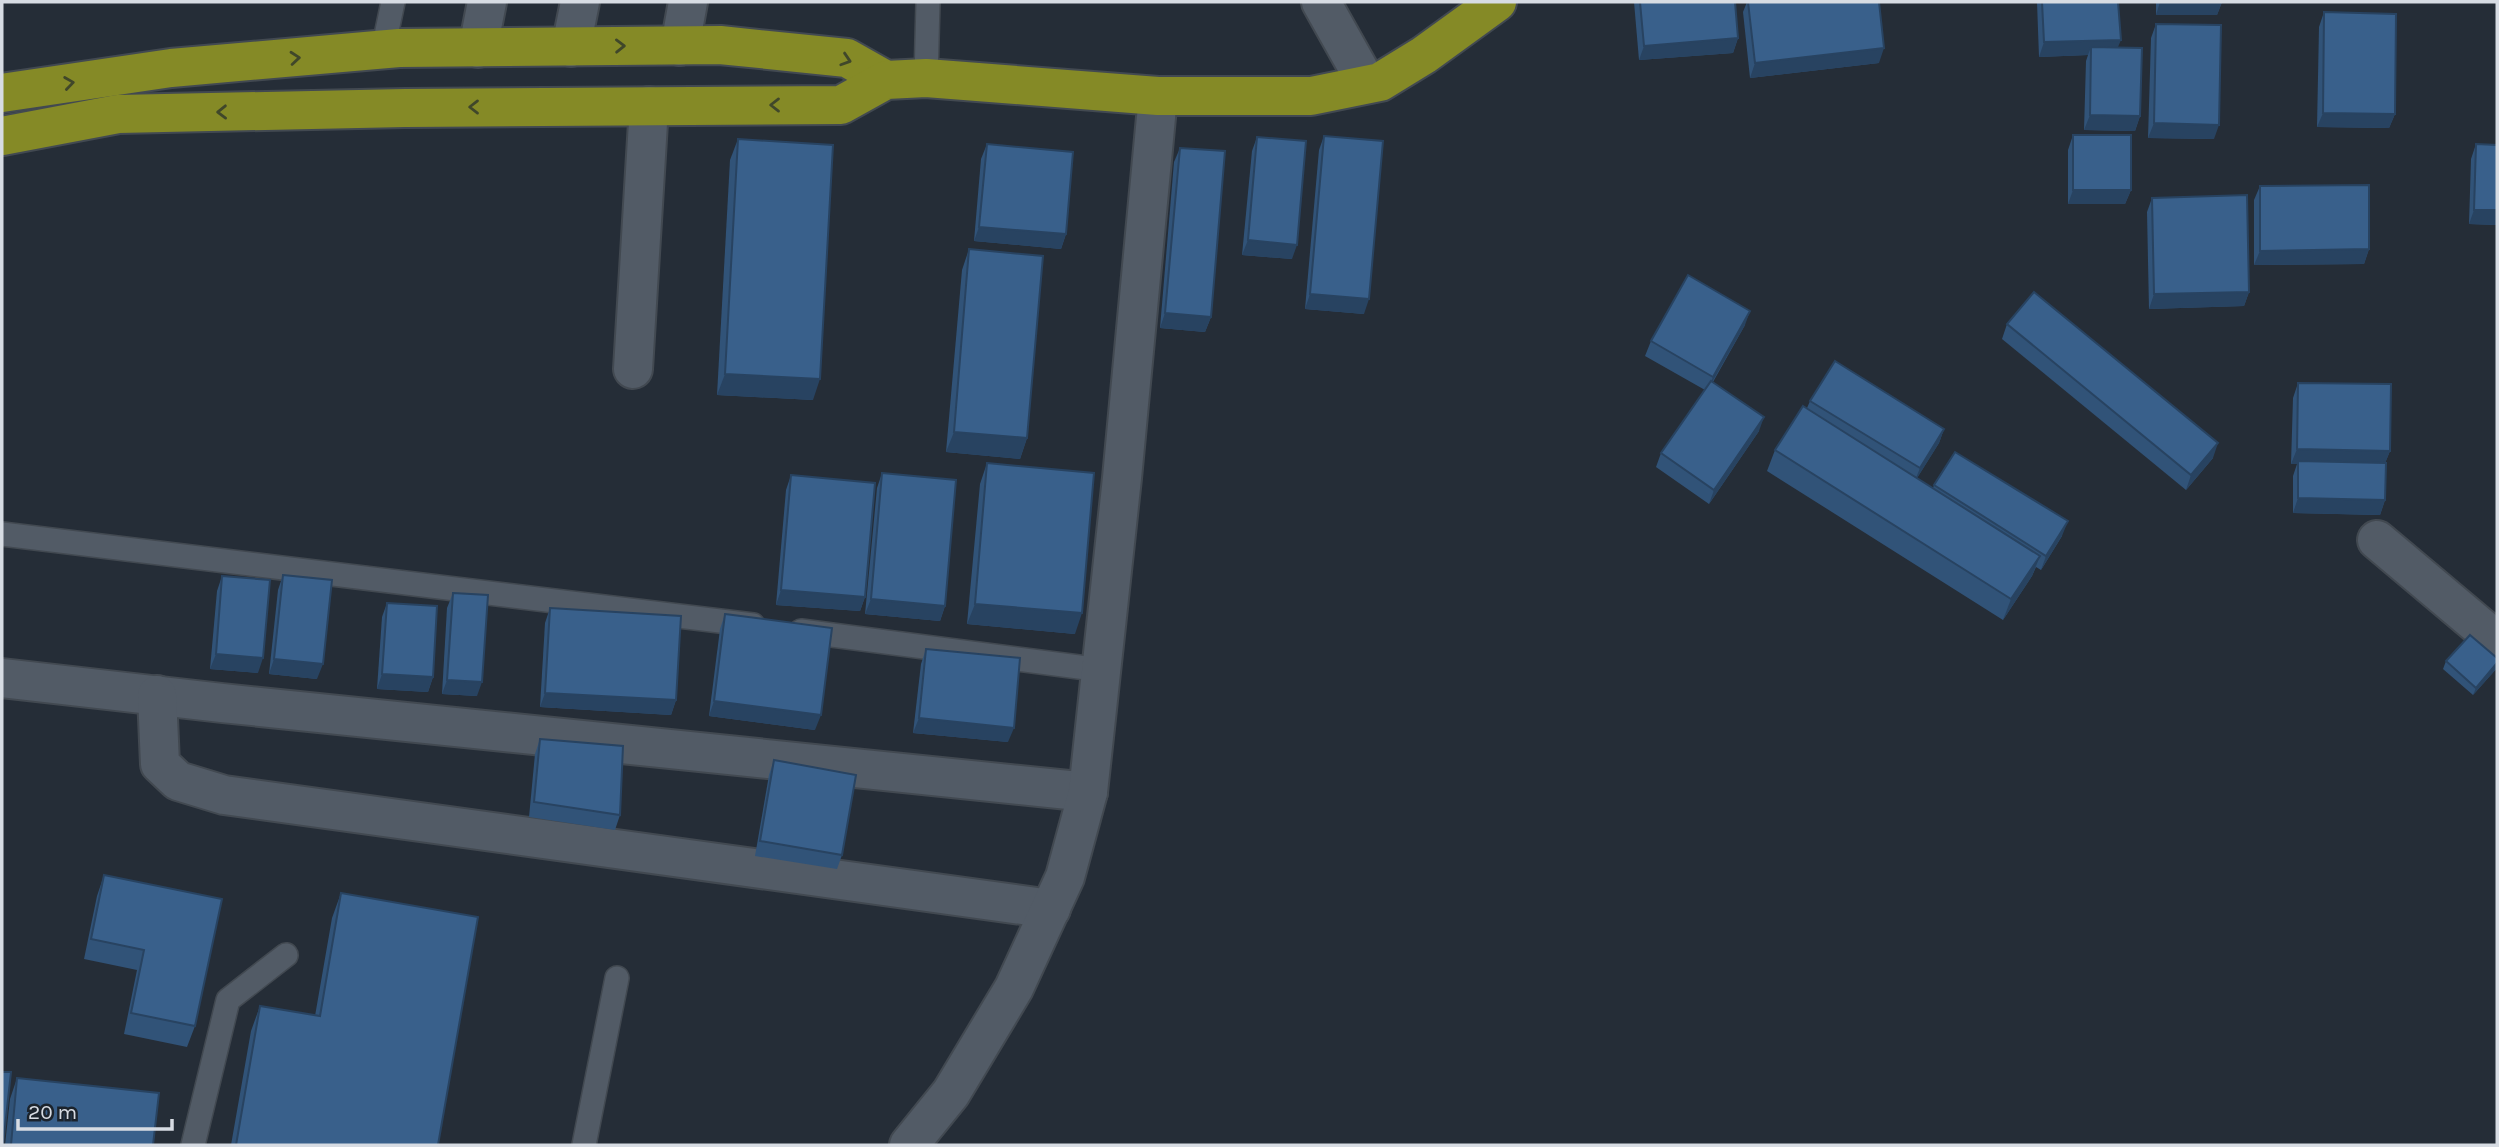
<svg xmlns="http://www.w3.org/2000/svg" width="2499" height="1147" viewBox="0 0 2499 1147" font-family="Karla,sans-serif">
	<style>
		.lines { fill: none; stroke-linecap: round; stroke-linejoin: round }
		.lane-casing { stroke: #424951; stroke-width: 26 }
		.street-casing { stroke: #424951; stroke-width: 42 }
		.highway-casing { stroke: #424951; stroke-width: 42 }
		.lane { stroke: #525b66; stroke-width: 23 }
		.street { stroke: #525b66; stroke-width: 38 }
		.highway { stroke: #858a26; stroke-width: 38 }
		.wall { fill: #315378 }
		.shaded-wall { fill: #284361 }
		.building { fill: #39608b; stroke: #284361; stroke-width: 2 }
		.oneway { stroke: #40472a }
	</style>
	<rect width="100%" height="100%" fill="#252d37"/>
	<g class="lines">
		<defs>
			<g id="lane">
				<path d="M383,50L393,2"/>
				<path d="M926,78L928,2"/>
				<path d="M2,534L753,625"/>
				<path d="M801,631L1102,670"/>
				<path d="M193,1145L228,1000L286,955"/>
				<path d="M584,1145L617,978"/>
			</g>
			<g id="street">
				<path d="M1321,2L1367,84"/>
				<path d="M680,46L688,2"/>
				<path d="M571,47L580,2"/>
				<path d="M478,48L487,2"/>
				<path d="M633,369L649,106"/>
				<path d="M2377,540L2497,641"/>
				<path d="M2,678L222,703L1088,792"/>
				<path d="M157,695L160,764L178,781L224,795L1051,909"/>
				<path d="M909,1145L951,1093L1014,988L1065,877L1088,792L1122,478L1158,96"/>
			</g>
			<g id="highway">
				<path d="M2,93L171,68L399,48L720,45L847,58L886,80"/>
				<path d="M2,136L118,114L405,108L841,105L886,80L926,78L1158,96H1311L1380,82L1424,55L1497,2"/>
			</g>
		</defs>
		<use href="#lane" class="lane-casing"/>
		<use href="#street" class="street-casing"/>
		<use href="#highway" class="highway-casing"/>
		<use href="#lane" class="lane"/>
		<use href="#street" class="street"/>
		<use href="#highway" class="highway"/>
	</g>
	<g class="wall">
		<path d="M1634,2H1735L1738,38L1733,53L1639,60Z"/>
		<path d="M1747,2H1879V63L1750,78L1743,12Z"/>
		<path d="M2037,2H2118V48L2140,116L2135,131L2084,130L2086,61L2088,55L2039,57Z"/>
		<path d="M2156,2H2222L2217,15H2156Z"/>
		<path d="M2324,12L2395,114L2389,128L2317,127L2319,27Z"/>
		<path d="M2156,24L2214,139L2148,138L2151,38Z"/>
		<path d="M2073,135L2131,190L2125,204H2068V150Z"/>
		<path d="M1324,136L1364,314L1305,309L1319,150Z"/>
		<path d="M1257,137L1292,259L1242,255L1252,151Z"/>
		<path d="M738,139L813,400L717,395L730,160Z"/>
		<path d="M987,144L1066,234L1061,249L974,241L981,159Z"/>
		<path d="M2476,144L2497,225L2469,224L2471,159Z"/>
		<path d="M1180,148L1211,317L1205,332L1160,328L1174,162Z"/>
		<path d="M2260,186L2369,249L2364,264L2254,265V200Z"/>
		<path d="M2152,198L2249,292L2244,306L2149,309L2147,212Z"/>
		<path d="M969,249L1027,438L1020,459L946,452L962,270Z"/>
		<path d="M2007,324L2213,458L2186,490L2002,339Z"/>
		<path d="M1745,325L1713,382L1759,431L1709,504L1656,467L1661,453L1705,390L1645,356L1651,341Z"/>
		<path d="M2298,383L2390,451L2385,463V500L2380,515L2293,513V476L2297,464H2291L2293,398Z"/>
		<path d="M1810,401L1944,429L1939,443L1917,478L1933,488L1934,485L2062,536L2041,570L2036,567L2032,576L2003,620L1767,471L1775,450L1807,408Z"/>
		<path d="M987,463L1075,634L967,624L980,484Z"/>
		<path d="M882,473L945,606L940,621L865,614L877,488Z"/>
		<path d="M791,475L865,597L860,611L776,605L786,490Z"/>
		<path d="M283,575L317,679L269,674L278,590Z"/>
		<path d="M222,576L258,673L210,669L217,591Z"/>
		<path d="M453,593L477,696L442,694L447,608Z"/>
		<path d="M387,603L433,677L428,692L377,689L382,617Z"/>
		<path d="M550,608L676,700L671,715L540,707L545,623Z"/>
		<path d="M725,614L815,730L709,716L720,629Z"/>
		<path d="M926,649L1008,742L913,733L921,664Z"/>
		<path d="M2497,658V668L2473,695L2443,669L2446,661Z"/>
		<path d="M540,739L620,815L615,830L529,817L535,754Z"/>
		<path d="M774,760L842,855L837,869L755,856L769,775Z"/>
		<path d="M104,875L195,1026L187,1047L124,1034L137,970L84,959L97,896Z"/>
		<path d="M341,893L438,1145H231L251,1031L260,1006L315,1016L332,918Z"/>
		<path d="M17,1078L153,1145H5L10,1099Z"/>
	</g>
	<g class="shaded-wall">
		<path d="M2160,2H2222L2217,15H2156Z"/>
		<path d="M1738,38L1733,53L1639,60L1644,46Z"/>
		<path d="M2121,40L2115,54L2091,47L2088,55L2039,57L2044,42Z"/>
		<path d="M1884,48L1879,63L1750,78L1755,63Z"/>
		<path d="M2323,113L2395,114L2389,128L2317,127Z"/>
		<path d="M2090,115L2140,116L2135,131L2084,130Z"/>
		<path d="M2154,123L2219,125L2214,139L2148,138Z"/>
		<path d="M2073,190H2131L2125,204H2068Z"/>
		<path d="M2474,210H2497V225L2469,224Z"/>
		<path d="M979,227L1066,234L1061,249L974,241Z"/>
		<path d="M1248,240L1297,245L1292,259L1242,255Z"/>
		<path d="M2369,249L2364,264L2254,265L2260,251Z"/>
		<path d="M2249,292L2244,306L2149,309L2154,294Z"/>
		<path d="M1310,294L1369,299L1364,314L1305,309Z"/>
		<path d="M1750,311L1745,325L1707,391L1713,377Z"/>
		<path d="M1165,313L1211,317L1205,332L1160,328Z"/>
		<path d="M725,374L820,379L813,400L717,395Z"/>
		<path d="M1764,417L1759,431L1709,504L1714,490Z"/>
		<path d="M1944,429L1939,443L1914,483L1920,468Z"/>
		<path d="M954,432L1027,438L1020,459L946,452Z"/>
		<path d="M2218,443L2213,458L2186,490L2191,475Z"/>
		<path d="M2297,449L2390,451L2384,466L2298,461L2297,464H2291Z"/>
		<path d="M2298,498L2385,500L2380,515L2293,513Z"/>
		<path d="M2068,521L2062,536L2041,570L2046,556Z"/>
		<path d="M2040,556L2032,576L2003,620L2011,599Z"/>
		<path d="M781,590L865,597L860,611L776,605Z"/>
		<path d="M871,599L945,606L940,621L865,614Z"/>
		<path d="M975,604L1082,613L1075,634L967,624Z"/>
		<path d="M216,654L263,658L258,673L210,669Z"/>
		<path d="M274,659L323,664L317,679L269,674Z"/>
		<path d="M2497,663V668L2473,695L2476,688Z"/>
		<path d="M382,674L433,677L428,692L377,689Z"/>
		<path d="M447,680L482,682L477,696L442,694Z"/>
		<path d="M545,693L676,700L671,715L540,707Z"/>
		<path d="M714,701L821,715L815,730L709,716Z"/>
		<path d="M919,718L1014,728L1008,742L913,733Z"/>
	</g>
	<g class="building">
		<path d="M1640,2H1735L1738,38L1644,46Z"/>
		<path d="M1748,2H1879L1884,48L1755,63Z"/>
		<path d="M2042,2H2118L2121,40L2044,42Z"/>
		<path d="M2324,12L2396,14L2395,114L2323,113Z"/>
		<path d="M2156,24L2221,25L2219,125L2154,123Z"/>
		<path d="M2091,47L2142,48L2140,116L2090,115Z"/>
		<rect x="2073" y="135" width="58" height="55"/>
		<path d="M1324,136L1383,141L1369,299L1310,294Z"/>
		<path d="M1257,137L1306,141L1297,245L1248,240Z"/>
		<path d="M738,139L833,145L820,379L725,374Z"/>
		<path d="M987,144L1073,152L1066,234L979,227Z"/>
		<path d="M2476,144L2497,145V210H2474Z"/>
		<path d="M1180,148L1225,151L1211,317L1165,313Z"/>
		<path d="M2369,185V249L2260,251V186Z"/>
		<path d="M2247,195L2249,292L2154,294L2152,198Z"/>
		<path d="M969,249L1043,256L1027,438L954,432Z"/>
		<path d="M1688,275L1750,311L1713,377L1651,341Z"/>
		<path d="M2034,292L2218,443L2191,475L2007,324Z"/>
		<path d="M1835,361L1944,429L1920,468L1810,401Z"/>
		<path d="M1711,381L1764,417L1714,490L1661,453Z"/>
		<path d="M2298,383L2391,384L2390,451L2297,449Z"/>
		<path d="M1803,406L2040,556L2011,599L1775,450Z"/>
		<path d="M1955,452L2068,521L2046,556L1934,485Z"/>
		<path d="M2298,461L2386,463L2385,500L2298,498Z"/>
		<path d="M987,463L1094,473L1082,613L975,604Z"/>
		<path d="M882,473L956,480L945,606L871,599Z"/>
		<path d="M791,475L875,483L865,597L781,590Z"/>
		<path d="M283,575L332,580L323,664L274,659Z"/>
		<path d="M222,576L270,580L263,658L216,654Z"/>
		<path d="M453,593L488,595L482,682L447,680Z"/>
		<path d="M387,603L437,606L433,677L382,674Z"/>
		<path d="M550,608L681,616L676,700L545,693Z"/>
		<path d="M725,614L832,628L821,715L714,701Z"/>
		<path d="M2470,635L2497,658V663L2476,688L2446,661Z"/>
		<path d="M926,649L1020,658L1014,728L919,718Z"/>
		<path d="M540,739L623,746L620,815L534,802Z"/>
		<path d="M774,760L856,775L842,855L760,841Z"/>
		<path d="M104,875L222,899L195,1026L131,1013L144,950L91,939Z"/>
		<path d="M341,893L478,917L438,1145H236L260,1006L320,1016Z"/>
		<path d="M2,1072H11L3,1145H2Z"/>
		<path d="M17,1078L159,1093L153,1145H11Z"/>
	</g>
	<defs><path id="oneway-chevron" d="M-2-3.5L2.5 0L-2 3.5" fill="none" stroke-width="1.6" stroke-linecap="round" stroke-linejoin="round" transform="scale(1.75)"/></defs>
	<g class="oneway">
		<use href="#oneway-chevron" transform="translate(620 46) rotate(-1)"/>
		<use href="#oneway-chevron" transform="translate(295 58) rotate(-5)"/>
		<use href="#oneway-chevron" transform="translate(846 60) rotate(18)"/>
		<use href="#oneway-chevron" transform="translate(69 83) rotate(-8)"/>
		<use href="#oneway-chevron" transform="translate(775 105) rotate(180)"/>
		<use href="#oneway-chevron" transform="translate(474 107) rotate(180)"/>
		<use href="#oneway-chevron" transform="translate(222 112) rotate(179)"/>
	</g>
	<rect width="2499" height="1147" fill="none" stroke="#d7dce3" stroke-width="7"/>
	<path d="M18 1119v10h154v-10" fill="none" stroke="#d7dce3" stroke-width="3.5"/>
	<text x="28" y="1119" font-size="21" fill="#d7dce3" stroke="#1b232c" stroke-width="5" paint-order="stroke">20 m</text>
</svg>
